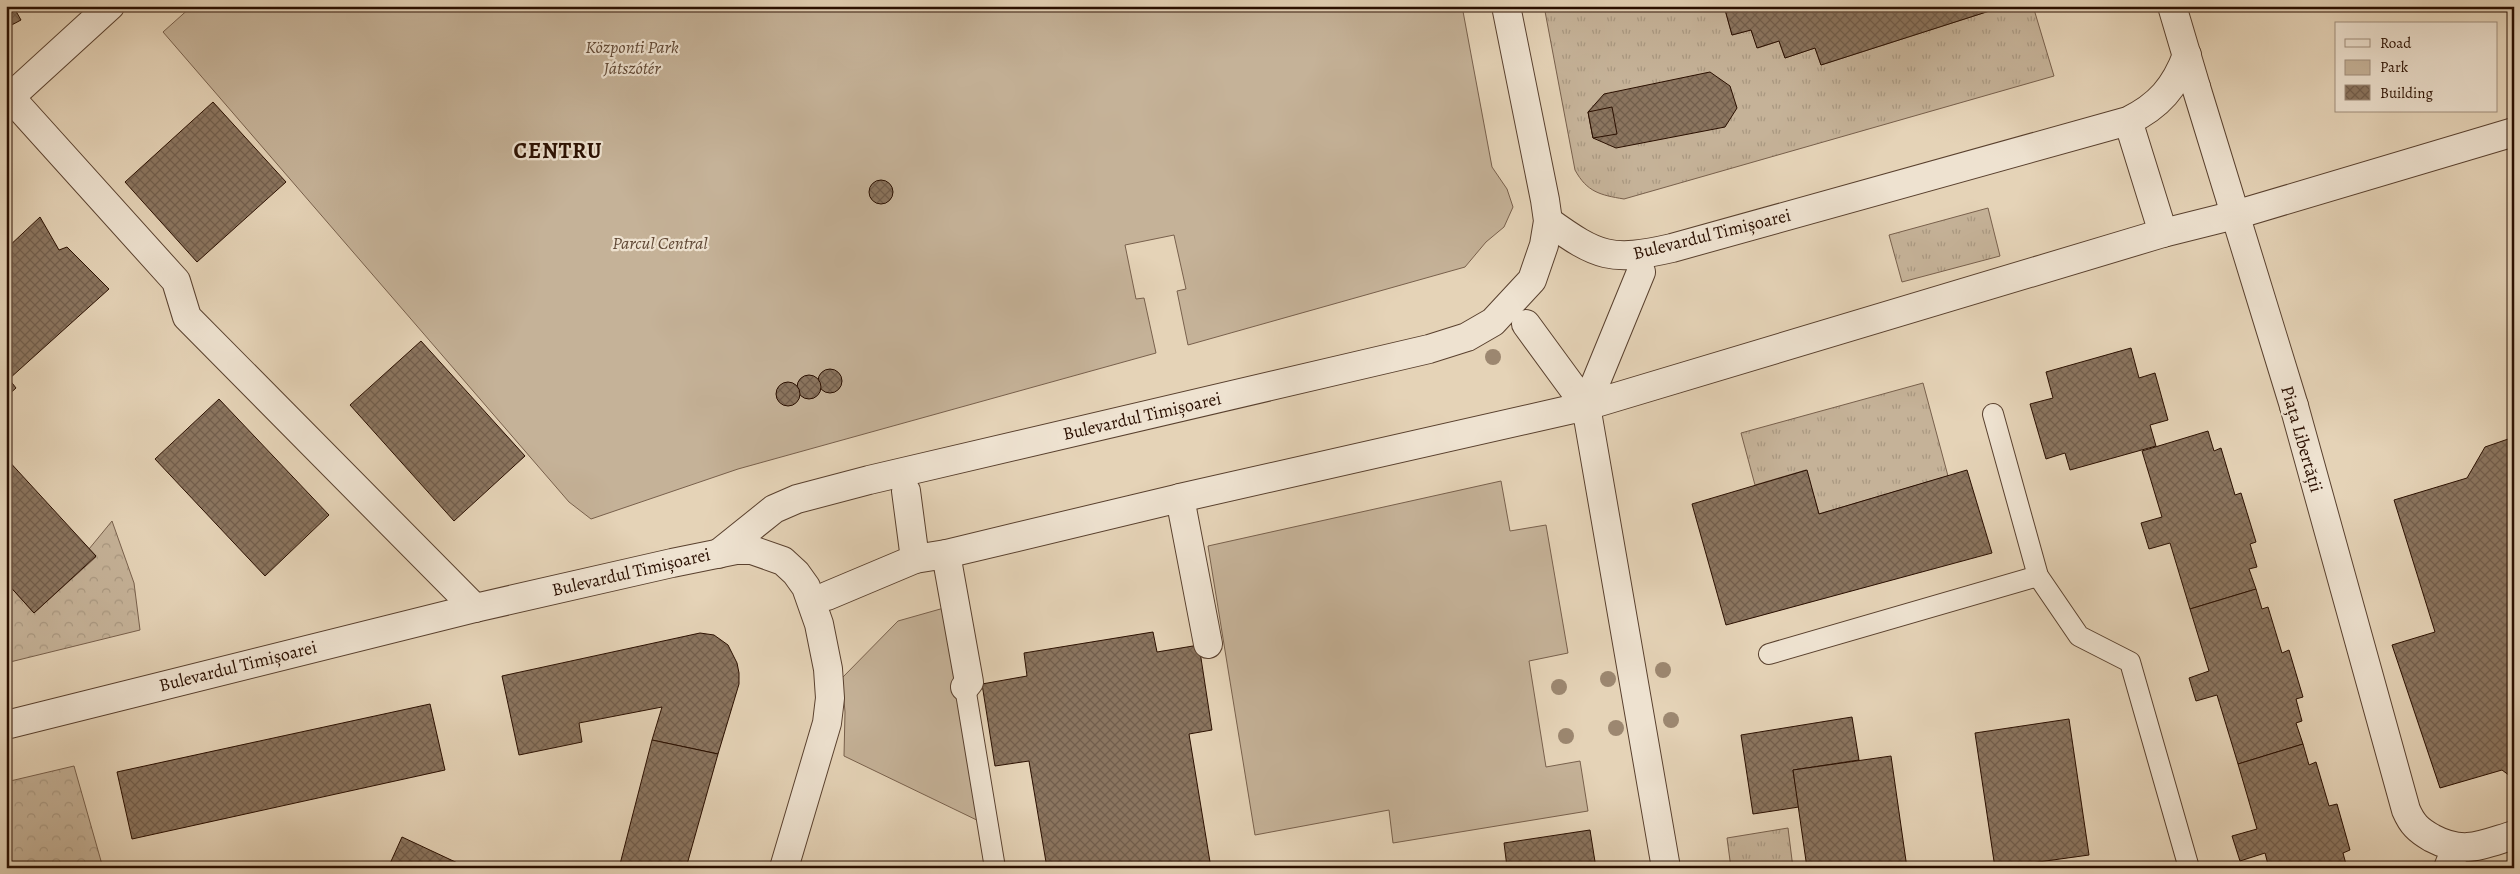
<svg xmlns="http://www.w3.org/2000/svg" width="2520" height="874" viewBox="0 0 2520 874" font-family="Alegreya,serif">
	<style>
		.grass { fill: url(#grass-tufts); stroke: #78604c }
		.forest { fill: url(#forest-crowns); stroke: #78604c }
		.green { fill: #c5b298; stroke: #78604c }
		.building { fill: url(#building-cross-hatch); stroke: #2a0f00 }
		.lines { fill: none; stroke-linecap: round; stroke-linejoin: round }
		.service-casing { stroke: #59402e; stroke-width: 22 }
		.pedestrian-casing { stroke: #59402e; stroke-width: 30 }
		.minor-casing { stroke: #59402e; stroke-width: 30 }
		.tertiary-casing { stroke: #59402e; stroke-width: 30 }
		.service { stroke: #eee2d0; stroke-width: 20 }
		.pedestrian { stroke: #eee2d0; stroke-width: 28 }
		.minor { stroke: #eee2d0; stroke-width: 28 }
		.tertiary { stroke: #eee2d0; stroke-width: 28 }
		.tree { fill: #9c8770 }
		.labels { text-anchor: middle; stroke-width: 4.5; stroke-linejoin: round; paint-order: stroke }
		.park-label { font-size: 18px; font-style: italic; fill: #604835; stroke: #eee2d0 }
		.street-label { font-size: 18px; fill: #2a0f00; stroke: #eee2d0 }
		.district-label { font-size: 22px; font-weight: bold; letter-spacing: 1px; fill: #2a0f00; stroke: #eee2d0 }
	</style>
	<defs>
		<pattern id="grass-tufts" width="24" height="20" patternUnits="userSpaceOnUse" patternTransform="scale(1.25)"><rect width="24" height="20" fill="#c5b298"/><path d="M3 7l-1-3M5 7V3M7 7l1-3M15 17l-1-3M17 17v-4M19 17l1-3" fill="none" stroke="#a99881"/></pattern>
		<pattern id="forest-crowns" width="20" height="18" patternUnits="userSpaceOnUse" patternTransform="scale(1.25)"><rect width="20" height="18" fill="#c5b298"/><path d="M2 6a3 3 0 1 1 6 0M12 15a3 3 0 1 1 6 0" fill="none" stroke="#a99881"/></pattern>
		<pattern id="building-cross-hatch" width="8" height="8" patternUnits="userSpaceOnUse" patternTransform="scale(1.25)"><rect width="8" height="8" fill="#8b755f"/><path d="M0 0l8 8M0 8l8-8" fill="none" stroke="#725e4c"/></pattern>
	</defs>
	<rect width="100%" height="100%" fill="#e5d3b7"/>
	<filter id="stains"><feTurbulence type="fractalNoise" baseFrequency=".004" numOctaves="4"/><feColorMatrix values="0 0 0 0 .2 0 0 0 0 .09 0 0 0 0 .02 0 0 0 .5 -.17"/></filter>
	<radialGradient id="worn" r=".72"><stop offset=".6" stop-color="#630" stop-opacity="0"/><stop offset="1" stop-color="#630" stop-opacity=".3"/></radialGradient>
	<g class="grass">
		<path d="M1544,6H1724L1732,35L1751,30L1758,48L1779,41L1785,58L1815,48L1821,65L2005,6H2033L2054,76L1624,199C1600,195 1587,192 1575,170Z"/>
		<path d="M1988,208L2000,256L1902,282L1889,235Z"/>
		<path d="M1923,383L1948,476L1819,514L1806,470L1755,485L1741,433Z"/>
		<path d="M1788,828L1793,868H1731L1727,838Z"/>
	</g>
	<g class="forest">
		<path d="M112,521L134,583L140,630L6,663V582L34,613L96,557L89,549Z"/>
		<path d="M74,766L103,868H6V782Z"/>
	</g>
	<g class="green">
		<path d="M192,6H1462L1492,167L1507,189L1513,207L1504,227L1486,242L1465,267L1188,345L1177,291L1186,289L1174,235L1125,245L1136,299L1144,298L1156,353L738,469L591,519L569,502L163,32Z"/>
		<path d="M1501,481L1510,531L1546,525L1568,653L1529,661L1546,767L1580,761L1588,811L1393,843L1389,810L1255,835L1208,546Z"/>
		<path d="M951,606L985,824L844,756L845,712L842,678L898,621Z"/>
	</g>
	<g class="building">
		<path d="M6,6H13L21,20L6,28Z"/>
		<path d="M1724,6H2005L1821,65L1815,48L1785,58L1779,41L1757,48L1751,30L1732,35Z"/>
		<path d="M1710,72L1730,86L1737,108L1725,127L1616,148L1593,138L1588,112L1604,94Z"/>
		<path d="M213,102L286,182L197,262L125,182Z"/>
		<path d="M1612,107L1617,134L1593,138L1588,112Z"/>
		<circle cx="881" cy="192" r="12"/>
		<path d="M40,217L59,250L67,247L109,289L9,379L16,388L6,397V249Z"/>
		<path d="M421,341L525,456L454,521L350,405Z"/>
		<path d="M2131,348L2139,378L2155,373L2168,420L2150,425L2156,446L2070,470L2065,453L2046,459L2030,404L2053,398L2046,372Z"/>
		<circle cx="830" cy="381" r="12"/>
		<circle cx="809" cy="387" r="12"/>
		<circle cx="788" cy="394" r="12"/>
		<path d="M219,399L329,515L265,576L155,459Z"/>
		<path d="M2208,431L2214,451L2221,448L2235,495L2241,493L2256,542L2250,544L2257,567L2249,569L2256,589L2190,609L2170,543L2149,549L2141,523L2162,517L2142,451Z"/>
		<path d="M2514,437V779L2502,770L2440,788L2392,645L2435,632L2394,500L2467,478L2485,447Z"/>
		<path d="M6,458L96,556L34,613L6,582Z"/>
		<path d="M1807,470L1819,514L1967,470L1992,553L1726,625L1692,504Z"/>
		<path d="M2256,589L2262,609L2268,607L2282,653L2289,650L2303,697L2296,699L2302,721L2296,723L2303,744L2238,764L2217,695L2196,701L2189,678L2209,671L2190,609Z"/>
		<path d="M1153,632L1157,652L1199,645L1212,730L1189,734L1211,868H1047L1029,761L995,766L982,684L1027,676L1024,653Z"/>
		<path d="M700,633L714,635L728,645L737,663L739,673V684L718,754L652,740L662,707L579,723L582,742L519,755L502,676Z"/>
		<path d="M430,704L445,770L132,839L117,772Z"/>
		<path d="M1852,717L1859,760L1793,770L1799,807L1753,814L1741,735Z"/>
		<path d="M2069,719L2089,855L1995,868L1975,733Z"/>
		<path d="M652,740L718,754L686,868H619Z"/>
		<path d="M2303,744L2309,765L2316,762L2329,806L2337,804L2350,850L2343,853L2347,868H2269L2265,853L2240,861L2232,836L2257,829L2238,764Z"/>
		<path d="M1891,756L1907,868H1807L1793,770Z"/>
		<path d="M1590,830L1596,868H1500L1507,867L1504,843Z"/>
		<path d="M402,837L464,866L463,868H388Z"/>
	</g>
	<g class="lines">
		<defs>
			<g id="service">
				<path d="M1993,414L2038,576L2079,636L2130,662L2189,868"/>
				<path d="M1769,654L2038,576"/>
				<path d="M965,687L995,868"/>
			</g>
			<g id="pedestrian">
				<path d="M2163,233L2235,215L2514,132"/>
				<path d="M1526,324L1586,406L1641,272"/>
				<path d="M1586,406L2163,233L2131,130"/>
				<path d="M1180,498L1586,406L1666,868"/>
				<path d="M946,554L1180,498L1208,644"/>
				<path d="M915,559L946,554L969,682L965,687"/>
				<path d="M827,596L915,559L906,491"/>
			</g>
			<g id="minor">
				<path d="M2196,87L2294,406"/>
				<path d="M10,97L176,281L187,317L475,608"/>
				<path d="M2448,868L2456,848"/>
			</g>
			<g id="tertiary">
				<path d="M2172,6L2196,87"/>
				<path d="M6,101L110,6"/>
				<path d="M1548,221C1598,257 1611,262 1672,248L2128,121C2159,106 2175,87 2187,55"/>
				<path d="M2294,406L2406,810C2412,824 2418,830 2432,838C2464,855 2481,845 2514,835"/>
				<path d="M718,554L774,509L797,499L869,480L1429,349L1467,337L1493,322L1532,280L1544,245L1548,221L1545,200L1506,6"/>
				<path d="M6,725L475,608L672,563L736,550H752L783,561L796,573L806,587L819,624L828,669L830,698L827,723L784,868"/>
			</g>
		</defs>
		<use href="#service" class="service-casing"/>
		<use href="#pedestrian" class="pedestrian-casing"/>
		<use href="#minor" class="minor-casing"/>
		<use href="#tertiary" class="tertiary-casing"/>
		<use href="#service" class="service"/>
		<use href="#pedestrian" class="pedestrian"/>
		<use href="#minor" class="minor"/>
		<use href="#tertiary" class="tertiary"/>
	</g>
	<g class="tree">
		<circle cx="1493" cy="357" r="8"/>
		<circle cx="1663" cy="670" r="8"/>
		<circle cx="1608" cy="679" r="8"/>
		<circle cx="1559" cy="687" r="8"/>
		<circle cx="1671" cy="720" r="8"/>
		<circle cx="1616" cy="728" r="8"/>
		<circle cx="1566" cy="736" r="8"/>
	</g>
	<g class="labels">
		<g class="park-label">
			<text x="632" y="53">Központi Park<tspan x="632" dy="21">Játszótér</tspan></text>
			<text x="660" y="249">Parcul Central</text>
		</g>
		<g class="street-label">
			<text transform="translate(1712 234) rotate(-14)" y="6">Bulevardul Timișoarei</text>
			<text transform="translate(1142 416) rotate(-13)" y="6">Bulevardul Timișoarei</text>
			<text transform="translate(2302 439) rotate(74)" y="6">Piața Libertății</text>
			<text transform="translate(631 572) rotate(-13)" y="6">Bulevardul Timișoarei</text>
			<text transform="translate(238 666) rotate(-14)" y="6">Bulevardul Timișoarei</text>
		</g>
		<g class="district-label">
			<text x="558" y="158">CENTRU</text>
		</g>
	</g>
	<rect width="2520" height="874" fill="none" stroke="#e5d3b7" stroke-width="25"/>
	<rect x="8" y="8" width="2505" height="859" fill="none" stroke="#2a0f00" stroke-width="2.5"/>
	<rect x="12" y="12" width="2495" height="849" fill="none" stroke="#2a0f00"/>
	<rect x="2335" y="22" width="162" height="90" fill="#eee2d0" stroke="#a08e7d"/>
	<rect x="2345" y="39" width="25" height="8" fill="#eee2d0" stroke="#a08e7d"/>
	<text x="2380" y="48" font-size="15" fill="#2a0f00">Road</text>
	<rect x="2345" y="60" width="25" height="15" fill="#c5b298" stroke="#a08e7d"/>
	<text x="2380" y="72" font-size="15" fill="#2a0f00">Park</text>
	<rect x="2345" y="85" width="25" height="15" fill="url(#building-cross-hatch)" stroke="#a08e7d"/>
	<text x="2380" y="98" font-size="15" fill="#2a0f00">Building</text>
	<rect width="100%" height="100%" filter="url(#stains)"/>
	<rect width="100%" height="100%" fill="url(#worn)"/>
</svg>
